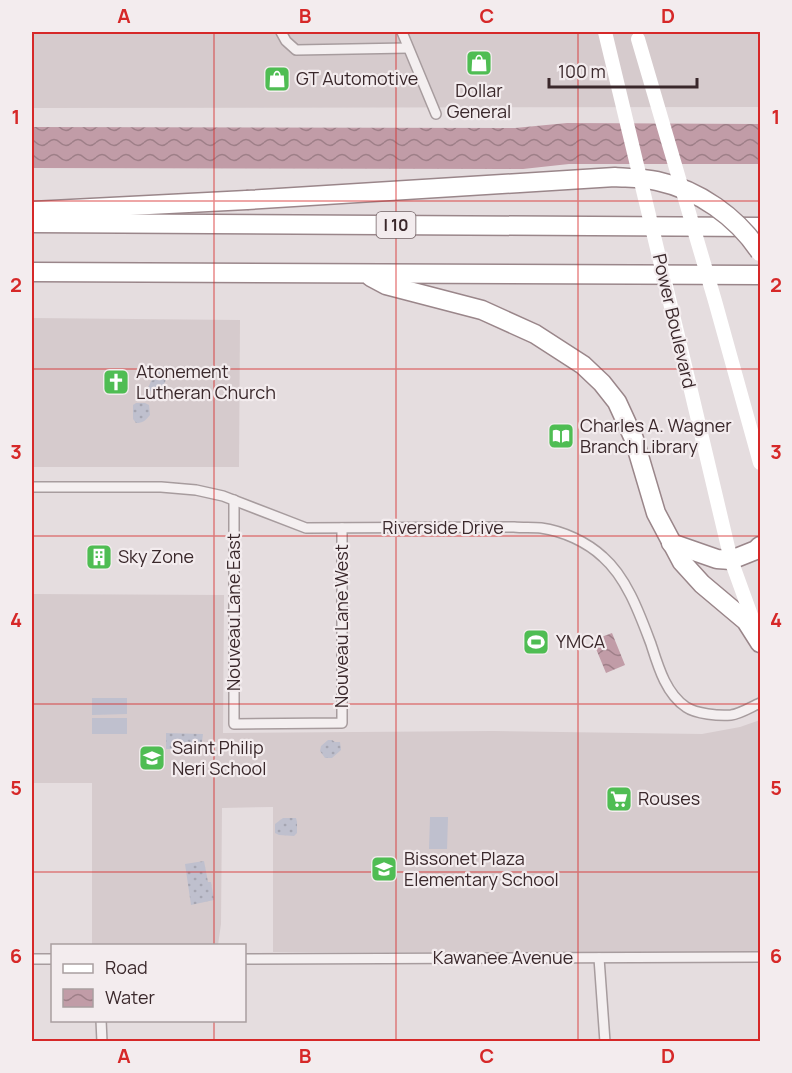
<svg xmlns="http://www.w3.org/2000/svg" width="792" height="1073" viewBox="0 0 792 1073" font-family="Manrope,sans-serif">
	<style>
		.built { fill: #d6cbcd }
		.park { fill: url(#park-dots) }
		.pitch { fill: #bfc0ce }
		.water { fill: url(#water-waves) }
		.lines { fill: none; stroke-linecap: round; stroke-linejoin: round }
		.street-casing { stroke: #a79c9e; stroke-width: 12 }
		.highway-casing { stroke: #9a868a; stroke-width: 21 }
		.street { stroke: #f4eff0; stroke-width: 9 }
		.secondary { stroke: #fff; stroke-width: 14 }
		.highway { stroke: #fff; stroke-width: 18 }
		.highway-bridge-casing { stroke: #9a868a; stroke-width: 21; stroke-linecap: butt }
		.secondary-bridge { stroke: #fff; stroke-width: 14 }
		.highway-bridge { stroke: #fff; stroke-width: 18 }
		.grid { fill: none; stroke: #d62828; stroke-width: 1.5; stroke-opacity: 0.55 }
		.labels { text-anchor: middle; stroke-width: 4.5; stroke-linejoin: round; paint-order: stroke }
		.shield { fill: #f3ecee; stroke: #726366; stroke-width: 1.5 }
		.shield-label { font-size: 16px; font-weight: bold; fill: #3a282b }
		.poi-label { font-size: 18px; fill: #3a282b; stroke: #f3ecee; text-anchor: start }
		.street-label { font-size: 18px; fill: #3a282b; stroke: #f3ecee }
		.neatline { fill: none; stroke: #d62828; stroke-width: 2 }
		.grid-label { font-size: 20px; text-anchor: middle; font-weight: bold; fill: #d62828 }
	</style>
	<defs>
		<pattern id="park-dots" width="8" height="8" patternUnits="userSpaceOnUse" patternTransform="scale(1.5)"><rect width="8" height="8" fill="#bfc0ce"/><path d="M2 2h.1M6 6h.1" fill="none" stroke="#a5a5b1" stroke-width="1.8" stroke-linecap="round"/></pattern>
		<pattern id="water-waves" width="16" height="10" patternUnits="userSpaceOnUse" patternTransform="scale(1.5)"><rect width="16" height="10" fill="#c19ca7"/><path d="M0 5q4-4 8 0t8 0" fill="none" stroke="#9e7f88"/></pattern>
	</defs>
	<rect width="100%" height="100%" fill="#e5dddf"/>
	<g class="built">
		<path d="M32,32H760V107L32,108Z"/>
		<path d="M32,318L240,320L239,467H32Z"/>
		<path d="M32,594L224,595L223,733L493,731L702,734L740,727L760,720V953L273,952V807L222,808L221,924L218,945H92V783H32Z"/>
	</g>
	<g class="park">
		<path d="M159,369H164C168,374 166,382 163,386L164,389L162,391L152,393L148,388L152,379V376L157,373Z"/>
		<path d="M136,403H145L149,405L150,415C145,421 143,423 136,423L133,419V405Z"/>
		<path d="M166,733L203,734L201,749H166Z"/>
		<path d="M328,740H332L335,742H340L341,750L332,758H325L320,751L321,746Z"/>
		<path d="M283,818H296L297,822V833L294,836L279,835L275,833V824Z"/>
		<path d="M204,861L208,882H211L214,900L191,905L185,864Z"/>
	</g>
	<g class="pitch">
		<path d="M92,698H127V714L92,715Z"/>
		<rect x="92" y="718" width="35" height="16"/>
		<path d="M430,817H448L447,849H429Z"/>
	</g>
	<g class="water">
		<path d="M567,123L760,124V164H569L523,169L32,168V127L515,128Z"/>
		<path d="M612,633L625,665L606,673L594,644L592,645L591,641Z"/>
	</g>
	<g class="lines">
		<defs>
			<g id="street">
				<path d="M281,32L286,41L296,50L408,48"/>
				<path d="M402,32L436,114"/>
				<path d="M32,487H161L196,490L223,496L306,528L514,527C523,528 532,527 541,528C563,531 587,542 603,557C627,578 640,615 651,644C658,666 666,694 686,707C696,714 719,716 731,715C740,714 751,707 760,703"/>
				<path d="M234,500V724L342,723V528"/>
				<path d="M599,958L605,1042"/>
				<path d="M32,959H52"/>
				<path d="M244,959L760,957"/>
				<path d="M101,1020L102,1042"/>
			</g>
			<g id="highway">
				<path d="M32,211L247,200"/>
				<path d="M32,223L760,227"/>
				<path d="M32,272L760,275"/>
				<path d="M371,277L386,285L482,310L535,334L583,365L602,383L617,402L634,439L656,513L682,562L702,584L746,621L760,643"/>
				<path d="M671,543L717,559L731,560L756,550L760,546"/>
			</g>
		</defs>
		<use href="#street" class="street-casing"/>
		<use href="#highway" class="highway-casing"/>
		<use href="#street" class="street"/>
		<path class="secondary" d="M679,340L731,560L756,629"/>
		<use href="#highway" class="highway"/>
		<defs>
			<path id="highway-bridge" d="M247,200L615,177C629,178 644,178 657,181C699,190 737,217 760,252"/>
		</defs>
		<use href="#highway-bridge" class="highway-bridge-casing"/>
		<g class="secondary-bridge">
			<path d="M605,32L679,340"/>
			<path d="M638,39L715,301L760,463"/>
		</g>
		<use href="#highway-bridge" class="highway-bridge"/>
	</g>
	<path class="grid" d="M214,32V946M396,32V1042M578,32V1042M32,201H760M32,369H760M32,536H760M32,704H760M32,872H760M214,1020V1042"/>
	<defs>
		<symbol id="shop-square" viewBox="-11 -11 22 22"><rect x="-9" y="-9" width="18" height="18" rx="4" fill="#4fbd53" stroke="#f3ecee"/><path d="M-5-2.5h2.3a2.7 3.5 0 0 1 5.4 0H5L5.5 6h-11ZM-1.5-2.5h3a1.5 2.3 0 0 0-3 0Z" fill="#fff"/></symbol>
		<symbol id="church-square" viewBox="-11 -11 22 22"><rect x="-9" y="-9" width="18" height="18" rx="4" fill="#4fbd53" stroke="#f3ecee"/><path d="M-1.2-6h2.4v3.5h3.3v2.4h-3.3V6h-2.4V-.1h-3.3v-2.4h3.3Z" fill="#fff"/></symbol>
		<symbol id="library-square" viewBox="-11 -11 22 22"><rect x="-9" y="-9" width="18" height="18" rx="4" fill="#4fbd53" stroke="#f3ecee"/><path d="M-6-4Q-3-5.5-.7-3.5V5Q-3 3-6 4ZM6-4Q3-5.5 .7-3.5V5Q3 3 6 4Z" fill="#fff"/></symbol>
		<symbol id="building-square" viewBox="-11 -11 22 22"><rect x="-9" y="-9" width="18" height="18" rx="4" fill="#4fbd53" stroke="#f3ecee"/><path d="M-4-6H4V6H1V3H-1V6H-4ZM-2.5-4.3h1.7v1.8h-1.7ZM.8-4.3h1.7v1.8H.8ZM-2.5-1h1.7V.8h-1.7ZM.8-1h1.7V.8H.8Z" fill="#fff"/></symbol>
		<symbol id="stadium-square" viewBox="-11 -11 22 22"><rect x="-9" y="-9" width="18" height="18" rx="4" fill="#4fbd53" stroke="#f3ecee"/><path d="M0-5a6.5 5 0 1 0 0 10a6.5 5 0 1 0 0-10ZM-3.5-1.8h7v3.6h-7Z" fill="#fff"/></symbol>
		<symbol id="school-square" viewBox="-11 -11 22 22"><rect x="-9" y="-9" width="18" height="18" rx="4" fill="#4fbd53" stroke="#f3ecee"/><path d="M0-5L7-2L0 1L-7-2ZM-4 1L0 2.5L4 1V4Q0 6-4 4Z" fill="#fff"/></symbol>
		<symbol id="supermarket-square" viewBox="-11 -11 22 22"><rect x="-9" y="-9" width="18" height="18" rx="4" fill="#4fbd53" stroke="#f3ecee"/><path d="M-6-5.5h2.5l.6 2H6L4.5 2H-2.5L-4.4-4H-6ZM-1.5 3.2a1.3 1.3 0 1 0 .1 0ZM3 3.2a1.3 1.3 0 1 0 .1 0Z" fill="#fff"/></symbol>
	</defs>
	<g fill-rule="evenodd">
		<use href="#shop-square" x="464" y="48" width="30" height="30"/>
		<use href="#shop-square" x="262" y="64" width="30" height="30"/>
		<use href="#church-square" x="101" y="367" width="30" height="30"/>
		<use href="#library-square" x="546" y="421" width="30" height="30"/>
		<use href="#building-square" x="84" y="542" width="30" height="30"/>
		<use href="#stadium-square" x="521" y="627" width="30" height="30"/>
		<use href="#school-square" x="137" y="743" width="30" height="30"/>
		<use href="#supermarket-square" x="604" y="784" width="30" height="30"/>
		<use href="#school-square" x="369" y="854" width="30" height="30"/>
	</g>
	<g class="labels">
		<rect class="shield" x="376.5" y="212" width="39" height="26" rx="4.5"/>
		<g class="shield-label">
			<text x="396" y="231">I 10</text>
		</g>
		<g class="poi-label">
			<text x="296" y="85">GT Automotive</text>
			<text x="479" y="97" text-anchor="middle">Dollar<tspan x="479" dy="21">General</tspan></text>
			<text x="136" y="378">Atonement<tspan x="136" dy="21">Lutheran Church</tspan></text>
			<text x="580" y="432">Charles A. Wagner<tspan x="580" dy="21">Branch Library</tspan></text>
			<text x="118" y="563">Sky Zone</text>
			<text x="556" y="648">YMCA</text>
			<text x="172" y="754">Saint Philip<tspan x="172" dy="21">Neri School</tspan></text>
			<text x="638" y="805">Rouses</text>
			<text x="404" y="865">Bissonet Plaza<tspan x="404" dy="21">Elementary School</tspan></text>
		</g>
		<g class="street-label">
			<text transform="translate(674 321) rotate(77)" y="6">Power Boulevard</text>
			<text x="443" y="534">Riverside Drive</text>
			<text transform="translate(234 612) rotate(-90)" y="6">Nouveau Lane East</text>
			<text transform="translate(342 626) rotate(-90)" y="6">Nouveau Lane West</text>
			<text x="503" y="964">Kawanee Avenue</text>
		</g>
	</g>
	<rect width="792" height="1073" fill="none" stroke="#f3ecee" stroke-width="66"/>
	<rect x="51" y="944" width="195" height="78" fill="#f3ecee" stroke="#a99ea0" stroke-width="1.5"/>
	<rect x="63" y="964" width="30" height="9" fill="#ffffff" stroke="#a99ea0" stroke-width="1.5"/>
	<text x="105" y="974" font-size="18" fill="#3a282b">Road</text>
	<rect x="63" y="989" width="30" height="18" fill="url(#water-waves)" stroke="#a99ea0" stroke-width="1.5"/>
	<text x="105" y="1004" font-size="18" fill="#3a282b">Water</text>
	<path d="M549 78v9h148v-9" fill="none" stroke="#3a282b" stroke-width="3"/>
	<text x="558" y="78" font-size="18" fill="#3a282b" stroke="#f3ecee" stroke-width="4.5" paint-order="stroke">100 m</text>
	<rect x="33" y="33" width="726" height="1007" class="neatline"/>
	<g class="grid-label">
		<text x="124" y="23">A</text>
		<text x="305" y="23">B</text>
		<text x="487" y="23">C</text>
		<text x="668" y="23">D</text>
		<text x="16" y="124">1</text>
		<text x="776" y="124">1</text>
		<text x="16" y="292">2</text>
		<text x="776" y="292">2</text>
		<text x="16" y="459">3</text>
		<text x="776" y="459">3</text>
		<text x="16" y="627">4</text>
		<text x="776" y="627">4</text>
		<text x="16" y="795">5</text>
		<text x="776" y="795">5</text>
		<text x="16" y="963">6</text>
		<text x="776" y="963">6</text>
		<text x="124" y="1063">A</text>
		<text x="305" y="1063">B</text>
		<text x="487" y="1063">C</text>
		<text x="668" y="1063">D</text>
	</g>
</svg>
